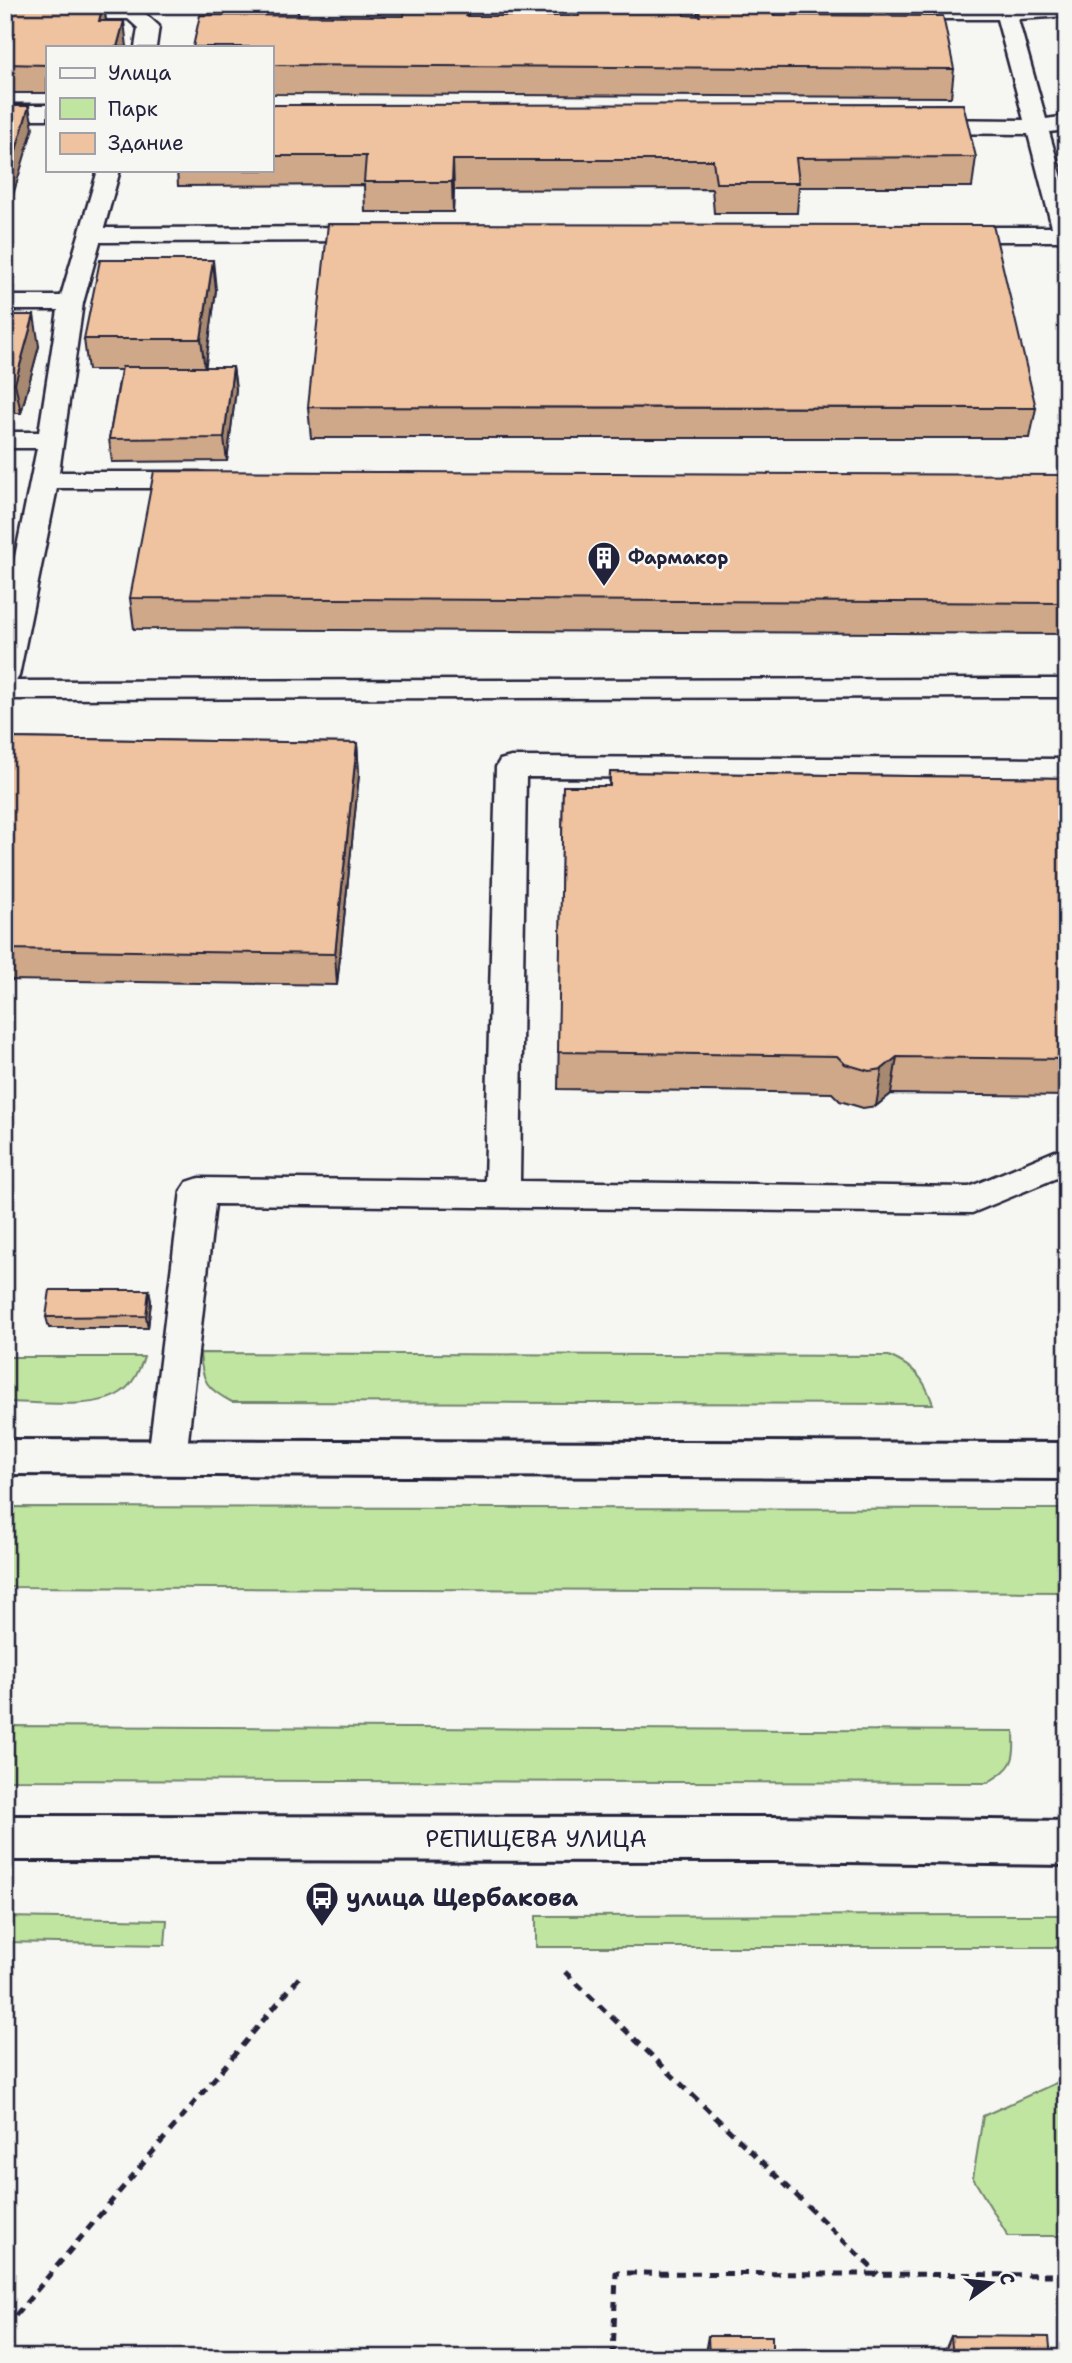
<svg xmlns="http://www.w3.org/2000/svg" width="1072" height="2363" viewBox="0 0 1072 2363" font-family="'Shantell Sans',sans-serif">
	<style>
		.green { fill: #c0e5a0; stroke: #71846e; stroke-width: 2 }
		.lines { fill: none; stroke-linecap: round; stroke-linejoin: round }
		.service-casing { stroke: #22223b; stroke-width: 5 }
		.tertiary-casing { stroke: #22223b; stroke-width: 6 }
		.path { stroke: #22223b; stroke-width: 5; stroke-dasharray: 9 7; stroke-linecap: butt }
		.service { fill: #f6f6f2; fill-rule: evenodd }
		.tertiary { fill: #f6f6f2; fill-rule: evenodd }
		.wall { fill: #cea889; stroke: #22223b; stroke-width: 2 }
		.shaded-wall { fill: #a7886f; stroke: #22223b; stroke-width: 2 }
		.building { fill: #efc39f; stroke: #22223b; stroke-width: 2 }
		.labels { text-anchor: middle; stroke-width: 5; stroke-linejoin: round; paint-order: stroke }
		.far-poi-label { font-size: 18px; font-weight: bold; fill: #22223b; stroke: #f6f6f2; text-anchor: start }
		.near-street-label { font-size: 24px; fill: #22223b; stroke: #f6f6f2 }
		.near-poi-label { font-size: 24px; font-weight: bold; fill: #22223b; stroke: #f6f6f2; text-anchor: start }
	</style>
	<rect width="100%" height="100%" fill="#f6f6f2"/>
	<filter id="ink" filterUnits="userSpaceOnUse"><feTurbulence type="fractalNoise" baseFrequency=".0143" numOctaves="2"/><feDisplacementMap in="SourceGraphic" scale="14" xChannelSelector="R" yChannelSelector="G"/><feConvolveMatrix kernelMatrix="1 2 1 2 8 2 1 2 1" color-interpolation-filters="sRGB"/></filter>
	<g filter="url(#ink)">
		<g class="green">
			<path d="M200,1353L889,1356C915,1368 923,1376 933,1404L232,1402C207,1389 202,1382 200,1353Z"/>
			<path d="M5,1357H144C139,1371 133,1385 120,1393C94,1410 36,1402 5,1402Z"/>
			<path d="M5,1507L1067,1509V1592L5,1587Z"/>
			<path d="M5,1726L1014,1731C1015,1763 1014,1766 987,1783L5,1780Z"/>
			<path d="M1067,1915V1947H536V1916Z"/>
			<path d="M5,1917L167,1920L165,1945L5,1942Z"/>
			<path d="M1067,2078V2236H1008L973,2178L983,2116Z"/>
		</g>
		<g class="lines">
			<defs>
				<g id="service">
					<path d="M300,5H1067V16L1018,19L1046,119L1067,116V130L1049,132L1067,195V246L1057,241H946L938,239L934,234L938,229L946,227H1052L1028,134L920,133L912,131L909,126L912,121L920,119L1024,120L997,19L309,18L302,16L299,12Z"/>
					<path d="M5,7L140,9L159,26L156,47H135L138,28L128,19H5Z"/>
					<rect x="5" y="105" width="42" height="14"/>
					<path d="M98,170H120L104,228L376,227L384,229L388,234L384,239L376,241L100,242L83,303L59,472H199L208,474L212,480L208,486L199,488H57L19,676L16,681L1067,679V697L5,699V606L37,448H5V432H39L58,310H5V296H61Z"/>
					<path d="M511,757L1067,759V779L526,777L520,1181L969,1187L1055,1151H1067V1177H1059L972,1213L215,1204L186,1458L181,1469L167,1474L153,1469L148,1458L181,1191L187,1182L199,1178L485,1181L496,767L500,760Z"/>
				</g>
				<g id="tertiary">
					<path d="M5,1440L1067,1443V1479L5,1474Z"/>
					<path d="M5,1816L773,1817L1067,1821V1865L773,1861L5,1860Z"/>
				</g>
			</defs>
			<use href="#service" class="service-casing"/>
			<use href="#tertiary" class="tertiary-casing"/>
			<g class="path">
				<path d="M565,1972L878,2274"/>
				<path d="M5,2328L303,1973"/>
				<path d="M613,2358L616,2273L1067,2275"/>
			</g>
			<use href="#service" class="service"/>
			<use href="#tertiary" class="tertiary"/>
		</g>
		<g class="wall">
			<path d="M5,5H104L106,21L47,47V93H5Z"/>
			<path d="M405,5H468V16H697L698,5H773L774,15L954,69L951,97L271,94V47L404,16Z"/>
			<path d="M271,105L976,157L972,187H799L797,213H714L712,189L454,190L453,212H365L364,185L178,186L177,170H271Z"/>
			<path d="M216,290L205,367H233L236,389L227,461L112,462L109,439L121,370H88L84,339Z"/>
			<path d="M5,315L39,346L21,413H5Z"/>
			<path d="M308,407L1036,408L1030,438H311Z"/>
			<path d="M1067,489V634L134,629L130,598Z"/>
			<path d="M5,738L357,743L359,775L337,985L9,980L5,996Z"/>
			<path d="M610,772L1067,778V1096L891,1094L876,1106L863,1108L840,1101L832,1093L558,1089L563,786H609Z"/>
			<path d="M1067,1175V1209L1063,1189Z"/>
			<path d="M149,1290L151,1302L148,1328H49L46,1317Z"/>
			<path d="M708,2336L772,2356L942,2358L951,2336L1051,2358H704Z"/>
		</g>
		<g class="shaded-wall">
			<path d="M103,5H104L107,31L99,21Z"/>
			<path d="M124,21L127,47H117Z"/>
			<path d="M29,106L33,128L5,222V187Z"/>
			<path d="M453,160L454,190L453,212L452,182Z"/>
			<path d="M213,260L216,290L205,370L201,339Z"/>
			<path d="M34,315L39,346L21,413L15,383Z"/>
			<path d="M233,367L236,389L227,461L224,438Z"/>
			<path d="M5,458L8,473L5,483Z"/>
			<path d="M357,743L359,775L337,985L335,954Z"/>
			<path d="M5,964L9,980L5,996Z"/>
			<path d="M897,1057L891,1094L876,1106L882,1069Z"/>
			<path d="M149,1290L151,1302L148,1328L146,1316Z"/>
		</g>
		<g class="building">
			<path d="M5,5H103L99,21H124L117,47H47V65L5,64Z"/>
			<path d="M405,5H467L466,16H579L580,5H683L684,15L700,16L699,5H773L774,15L943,16L954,69L271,65V47H193L200,15L404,16Z"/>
			<path d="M963,104L976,157L796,158L799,183H716L713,160H453L452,182H364L366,156H271V105Z"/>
			<path d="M5,106H29L5,187Z"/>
			<path d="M328,224L993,225L1036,408L308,407Z"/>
			<path d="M100,260H213L201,339H84Z"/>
			<path d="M5,315H34L15,383L5,382Z"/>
			<path d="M122,367H233L224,438L109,439Z"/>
			<path d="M154,471L1063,475L1067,489V603L130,598Z"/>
			<path d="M5,738L357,743L335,954L5,949Z"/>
			<path d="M610,772L1067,778V1059L897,1057L882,1069L869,1071L845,1064L837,1056L558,1052L563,786H610Z"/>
			<path d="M50,1290H149L146,1316L46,1317Z"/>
			<path d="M708,2336H772V2356L953,2358L951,2336L1049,2337L1051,2358H709Z"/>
		</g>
	</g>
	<defs>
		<symbol id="building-pin" viewBox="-11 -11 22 30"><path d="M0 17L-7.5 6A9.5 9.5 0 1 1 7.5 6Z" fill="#22223b" stroke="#f6f6f2"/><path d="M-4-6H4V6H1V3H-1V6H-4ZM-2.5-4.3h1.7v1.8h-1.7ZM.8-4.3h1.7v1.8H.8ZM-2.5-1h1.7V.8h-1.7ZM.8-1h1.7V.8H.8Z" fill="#fff"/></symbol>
		<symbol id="bus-pin" viewBox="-11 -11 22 30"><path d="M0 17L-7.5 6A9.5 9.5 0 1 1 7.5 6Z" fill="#22223b" stroke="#f6f6f2"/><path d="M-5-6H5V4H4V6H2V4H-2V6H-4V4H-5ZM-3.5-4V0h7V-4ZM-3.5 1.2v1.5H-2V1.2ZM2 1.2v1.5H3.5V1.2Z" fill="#fff"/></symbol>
	</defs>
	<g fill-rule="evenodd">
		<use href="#building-pin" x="585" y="539" width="38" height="52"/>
		<use href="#bus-pin" x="303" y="1879" width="38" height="52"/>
	</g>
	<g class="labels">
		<g class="far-poi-label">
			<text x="628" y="564">Фармакор</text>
		</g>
		<g class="near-street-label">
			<text x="536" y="1847">РЕПИЩЕВА УЛИЦА</text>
		</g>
		<g class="near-poi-label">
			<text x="346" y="1906">улица Щербакова</text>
		</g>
	</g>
	<rect width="1072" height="2363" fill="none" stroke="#f6f6f2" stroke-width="28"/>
	<rect x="14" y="14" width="1044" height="2335" fill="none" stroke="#22223b" stroke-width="2.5" filter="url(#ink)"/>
	<rect x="46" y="46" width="228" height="126" fill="#f6f6f2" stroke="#a1a1a9" stroke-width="2"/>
	<rect x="60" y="68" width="35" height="10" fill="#f6f6f2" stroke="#a1a1a9" stroke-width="2"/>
	<text x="108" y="80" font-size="21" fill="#22223b">Улица</text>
	<rect x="60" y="98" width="35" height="21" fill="#c0e5a0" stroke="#a1a1a9" stroke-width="2"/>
	<text x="108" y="116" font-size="21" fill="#22223b">Парк</text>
	<rect x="60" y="133" width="35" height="21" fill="#efc39f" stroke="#a1a1a9" stroke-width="2"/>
	<text x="108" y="150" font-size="21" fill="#22223b">Здание</text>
	<g transform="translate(991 2283) rotate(75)" stroke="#f6f6f2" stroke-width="5" paint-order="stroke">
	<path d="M0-5L12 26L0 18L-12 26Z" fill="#22223b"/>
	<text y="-10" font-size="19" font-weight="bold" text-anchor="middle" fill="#22223b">С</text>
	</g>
</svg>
